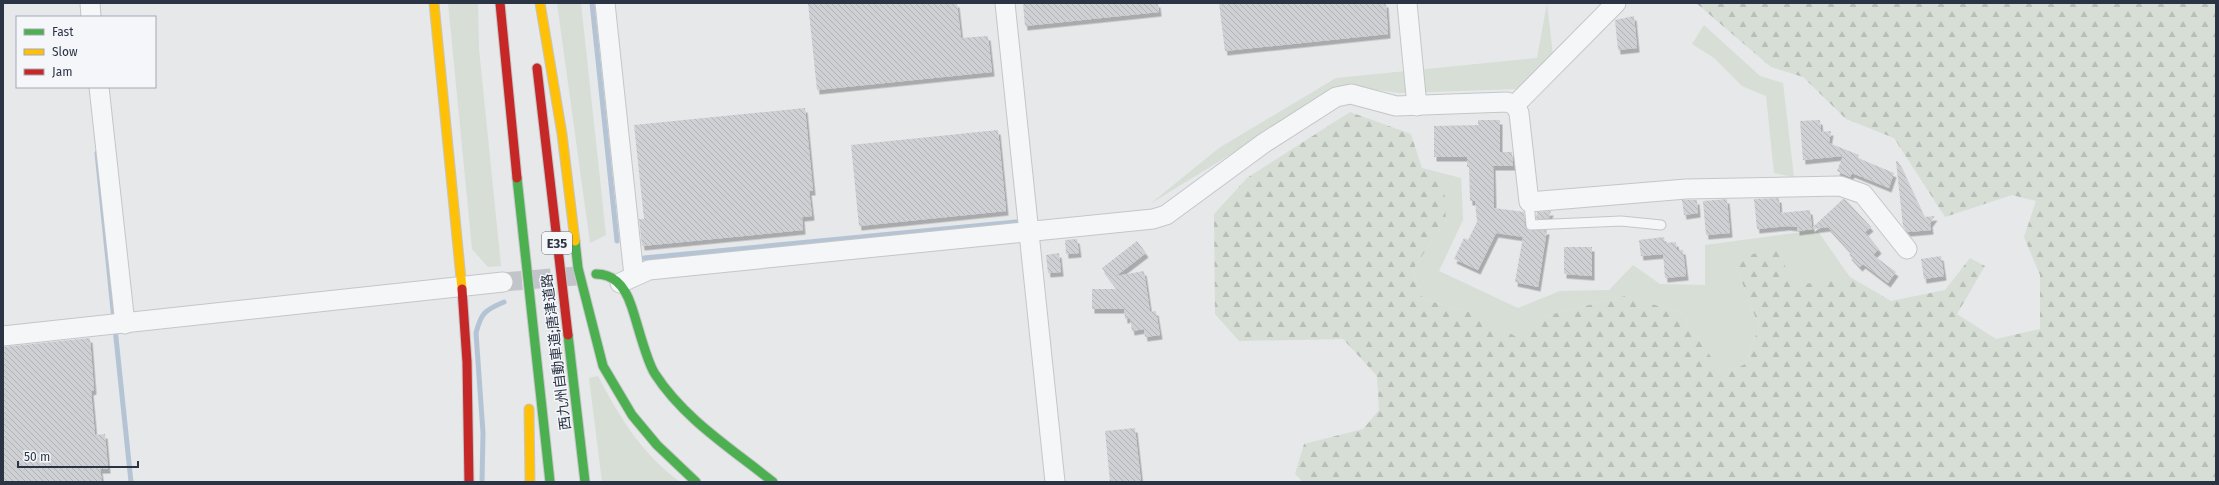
<svg xmlns="http://www.w3.org/2000/svg" width="2219" height="485" viewBox="0 0 2219 485" font-family="'Fira Sans','Noto Sans JP',sans-serif">
	<style>
		.grass { fill: #d6ded6 }
		.forest { fill: url(#forest-firs) }
		.lines { fill: none; stroke-linecap: round; stroke-linejoin: round }
		.stream { stroke: #b4c4d5; stroke-width: 5 }
		.building { fill: url(#building-back-hatch); filter: url(#shadow) }
		.street-tunnel { stroke: #c1c4c9; stroke-width: 19; stroke-dasharray: 19 10; stroke-linecap: butt }
		.lane-casing { stroke: #c4c6c8; stroke-width: 11 }
		.street-casing { stroke: #c4c6c8; stroke-width: 21 }
		.fast-casing { stroke: #c4c6c8; stroke-width: 11 }
		.slow-casing { stroke: #c4c6c8; stroke-width: 11 }
		.jam-casing { stroke: #c4c6c8; stroke-width: 11 }
		.lane { stroke: #f5f6f7; stroke-width: 9 }
		.street { stroke: #f5f6f7; stroke-width: 19 }
		.fast { stroke: #4caf50; stroke-width: 9 }
		.slow { stroke: #ffc107; stroke-width: 9 }
		.jam { stroke: #c62828; stroke-width: 9 }
		.labels { text-anchor: middle; stroke-width: 3; stroke-linejoin: round; paint-order: stroke }
		.shield { fill: #f4f6f9; stroke: #676e7b; stroke-width: 1 }
		.shield-label { font-size: 13px; font-weight: bold; fill: #2b3445 }
		.street-label { font-size: 14px; fill: #2b3445; stroke: #f4f6f9 }
	</style>
	<defs>
		<pattern id="forest-firs" width="22" height="20" patternUnits="userSpaceOnUse"><rect width="22" height="20" fill="#d6ded6"/><path d="M5 1l3.5 6h-7zM16 11l3.5 6h-7z" fill="#b8bfb9"/></pattern>
		<pattern id="building-back-hatch" width="6" height="6" patternUnits="userSpaceOnUse"><rect width="6" height="6" fill="#ced0d3"/><path d="M-1 5l2 2M0 0l6 6M5-1l2 2" fill="none" stroke="#b1b3b6"/></pattern>
		<filter id="shadow"><feDropShadow dx="2.5" dy="4.5" stdDeviation="0" flood-color="#0004"/></filter>
	</defs>
	<rect width="100%" height="100%" fill="#e6e8ea"/>
	<g class="grass">
		<path d="M448,3H478L479,49L501,266L488,267L472,249Z"/>
		<path d="M557,3H581L606,235L590,243Z"/>
		<path d="M1547,3L1553,55L1517,89L1399,93L1343,85L1150,204L1219,148L1336,78L1537,58Z"/>
		<path d="M1704,25L1760,76L1783,83L1794,177L1774,173L1766,96L1742,86L1714,58L1692,44Z"/>
		<path d="M1422,168L1461,178L1463,220L1439,271L1518,308L1560,291L1609,290L1633,265L1660,284L1705,285V245L1817,230L1850,277L1792,287L1734,261L1759,327L1745,364L1723,375L1682,313L1625,296L1545,316L1515,336L1476,314L1423,299L1412,271L1446,220L1443,187Z"/>
		<path d="M598,376C620,418 641,453 680,482H602L589,378Z"/>
	</g>
	<path class="forest" d="M1696,3H2216V482H1303L1295,474L1304,444L1363,429L1379,410L1377,376L1343,339L1239,341L1215,314L1214,214L1247,178L1350,112L1411,134L1422,168L1444,187L1446,220L1412,271L1423,299L1476,314L1515,336L1545,316L1625,296L1682,313L1723,375L1745,364L1759,327L1734,261L1778,245L1792,286L1850,277L1891,301L1945,290L1970,258L1985,266L1957,314L1996,339L2040,329V275L2024,237L2036,201L2012,195L1945,217L1894,138L1846,119L1803,77L1771,67Z"/>
	<g class="lines">
		<g class="stream">
			<path d="M592,3L617,241"/>
			<path d="M97,153L114,320"/>
			<path d="M644,258L1016,222"/>
			<path d="M115,328L131,482"/>
			<path d="M482,482L483,433L476,333C481,313 485,310 504,302"/>
		</g>
	</g>
	<g class="building">
		<path d="M808,3H957L961,38L988,36L992,72L817,90Z"/>
		<path d="M1023,3H1158L1159,12L1025,26Z"/>
		<path d="M1219,3H1386L1388,34L1225,51Z"/>
		<path d="M1634,16L1637,48L1618,50L1615,20Z"/>
		<path d="M805,108L813,191H809L812,216L802,217L803,230L642,246L639,219H644L634,125Z"/>
		<path d="M1478,120H1500V152H1512L1513,166H1493L1494,208L1524,212L1525,226L1528,230H1547L1538,287L1515,282L1523,237L1496,233L1478,270L1454,259L1464,238L1468,240L1477,222L1475,201H1470L1469,167H1467V157H1434V126L1478,125Z"/>
		<path d="M1820,120L1821,132L1831,131L1829,143L1859,155L1858,158L1894,173L1889,188L1852,173L1850,177L1837,171L1843,156L1803,160L1800,121Z"/>
		<path d="M998,130L1006,211L859,226L851,145Z"/>
		<path d="M1896,161H1898L1924,217L1935,216L1930,223L1931,230L1908,232L1903,226Z"/>
		<path d="M1779,198L1780,213L1810,210L1812,228L1843,199L1846,200L1871,227L1865,232L1879,249L1873,255L1896,272L1888,283L1863,264L1860,267L1849,255L1852,253L1828,227L1797,231V227L1788,226L1757,229L1754,199Z"/>
		<path d="M1727,199L1730,233L1706,235L1703,201Z"/>
		<path d="M1682,200H1697L1698,213L1684,215Z"/>
		<path d="M1551,211L1549,218L1536,219L1537,212Z"/>
		<path d="M1664,237L1665,243L1676,242L1677,250H1683L1686,276L1665,278L1663,254L1641,256L1639,240Z"/>
		<path d="M1077,239L1079,253L1066,254L1065,240Z"/>
		<path d="M1137,241L1146,253L1116,276L1144,271L1150,312L1156,311L1160,335L1145,337L1144,329L1132,331L1130,318L1125,319L1124,309H1092V289H1117L1102,268Z"/>
		<path d="M1564,247H1592V276L1564,274Z"/>
		<path d="M1059,253L1061,272L1048,273L1046,255Z"/>
		<path d="M1941,256L1944,276L1924,279L1921,259Z"/>
		<path d="M90,338L94,390L91,391L95,435L105,434L108,469H100L102,482H3V347Z"/>
		<path d="M1135,428L1141,482H1110L1105,431Z"/>
	</g>
	<g class="lines">
		<path class="street-tunnel" d="M503,282L576,276"/>
		<defs>
			<path id="lane" d="M1529,202L1531,225L1621,221L1661,225"/>
			<g id="street">
				<path d="M90,3L91,17"/>
				<path d="M605,3L634,276"/>
				<path d="M1005,3L1055,482"/>
				<path d="M1407,3L1417,106"/>
				<path d="M99,87L125,324"/>
				<path d="M1515,105L1616,3"/>
				<path d="M620,283L649,270L1153,219L1166,215L1264,143L1336,97L1351,94L1396,106L1507,102L1515,105L1519,113L1529,202L1686,189L1840,186L1863,194L1907,249"/>
				<path d="M3,336L503,282"/>
			</g>
			<g id="fast">
				<path d="M517,178L550,482"/>
				<path d="M575,241L578,268L603,366L632,415L657,445L696,482"/>
				<path d="M596,274C615,274 625,287 631,305C637,321 646,361 655,374C684,419 732,449 773,482"/>
				<path d="M568,335L585,482"/>
			</g>
			<g id="slow">
				<path d="M434,3L462,289"/>
				<path d="M540,3L562,134L575,241"/>
				<path d="M529,409L530,482"/>
			</g>
			<g id="jam">
				<path d="M500,3L517,178"/>
				<path d="M537,68L568,335"/>
				<path d="M462,289L467,362L469,482"/>
			</g>
		</defs>
		<use href="#lane" class="lane-casing"/>
		<use href="#street" class="street-casing"/>
		<use href="#fast" class="fast-casing"/>
		<use href="#slow" class="slow-casing"/>
		<use href="#jam" class="jam-casing"/>
		<use href="#lane" class="lane"/>
		<use href="#street" class="street"/>
		<use href="#fast" class="fast"/>
		<use href="#slow" class="slow"/>
		<use href="#jam" class="jam"/>
	</g>
	<g class="labels">
		<rect class="shield" x="542" y="232" width="30" height="22" rx="3"/>
		<g class="shield-label">
			<text x="557" y="248">E35</text>
		</g>
		<g class="street-label">
			<text transform="translate(556 352) rotate(-97)" y="5">西九州自動車道;唐津道路</text>
		</g>
	</g>
	<rect width="2219" height="485" fill="none" stroke="#2b3445" stroke-width="8"/>
	<rect x="16" y="16" width="140" height="72" fill="#f4f6f9" stroke="#a4a8b1"/>
	<rect x="24" y="29" width="20" height="6" fill="#4caf50" stroke="#a4a8b1"/>
	<text x="52" y="36" font-size="12" fill="#2b3445">Fast</text>
	<rect x="24" y="49" width="20" height="6" fill="#ffc107" stroke="#a4a8b1"/>
	<text x="52" y="56" font-size="12" fill="#2b3445">Slow</text>
	<rect x="24" y="69" width="20" height="6" fill="#c62828" stroke="#a4a8b1"/>
	<text x="52" y="76" font-size="12" fill="#2b3445">Jam</text>
	<path d="M18 461v6h120v-6" fill="none" stroke="#2b3445" stroke-width="2"/>
	<text x="24" y="461" font-size="12" fill="#2b3445" stroke="#f4f6f9" stroke-width="3" paint-order="stroke">50 m</text>
</svg>
